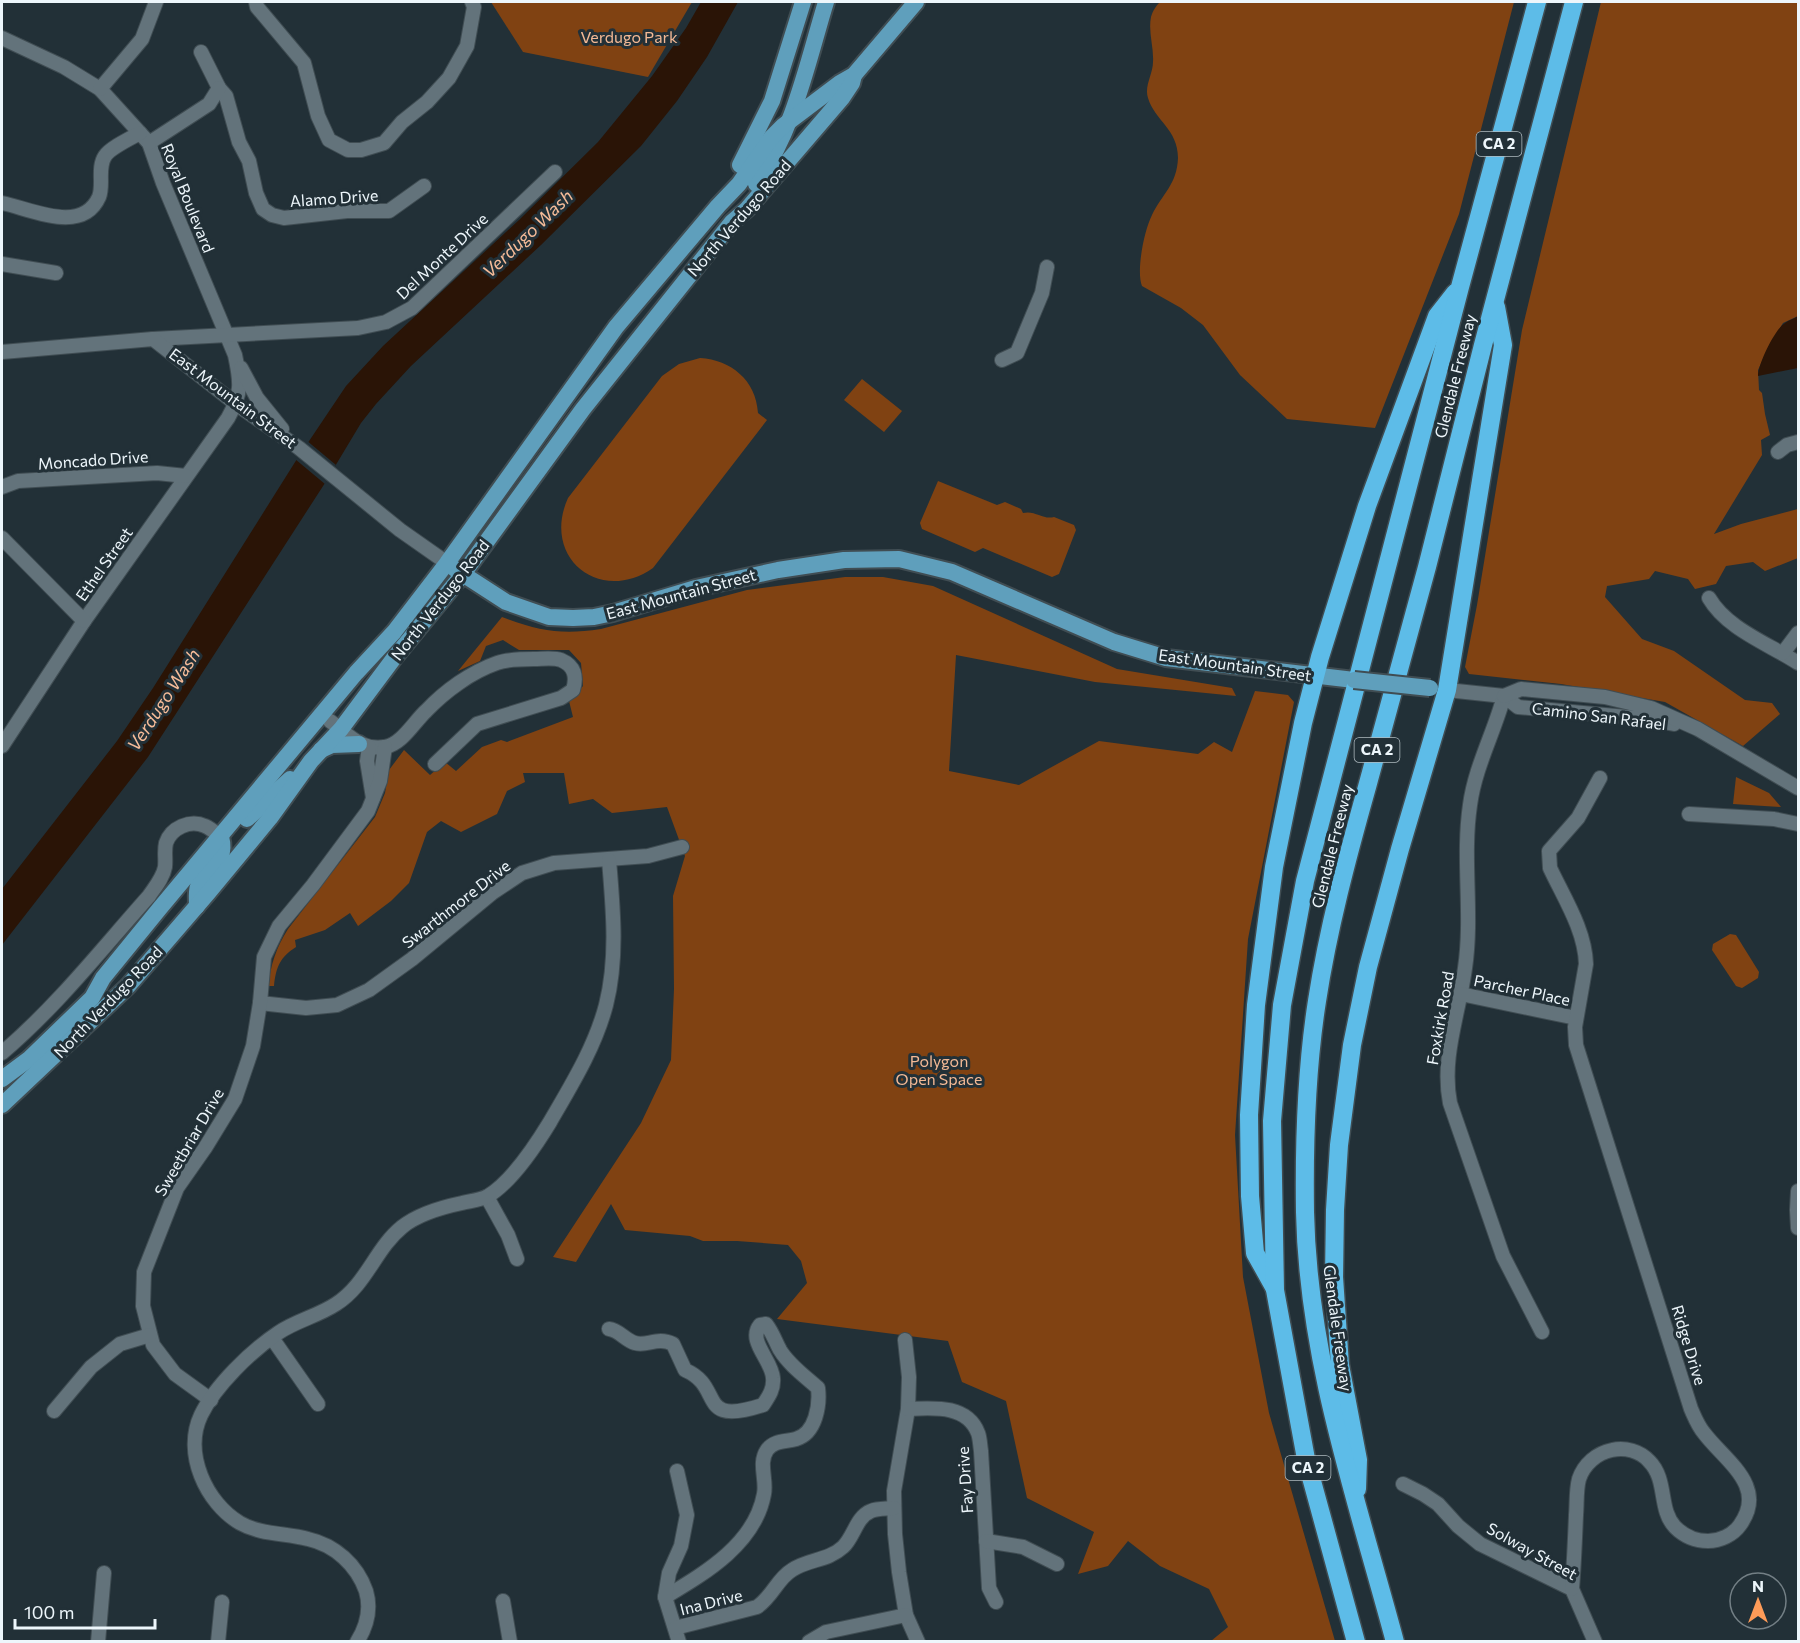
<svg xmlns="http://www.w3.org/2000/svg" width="1800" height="1643" viewBox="0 0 1800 1643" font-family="Commissioner,sans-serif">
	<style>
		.green { fill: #804212 }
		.water { fill: #2a1406 }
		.pier { fill: #223037 }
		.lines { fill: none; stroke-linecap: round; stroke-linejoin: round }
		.minor-casing { stroke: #404d53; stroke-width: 16 }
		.major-casing { stroke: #404d53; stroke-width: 20 }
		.highway-casing { stroke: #404d53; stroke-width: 21 }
		.minor { stroke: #63737b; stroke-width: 14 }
		.major { stroke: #5f9fbc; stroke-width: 16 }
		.highway { stroke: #5dbce8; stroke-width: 18 }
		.major-bridge-casing { stroke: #404d53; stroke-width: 20; stroke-linecap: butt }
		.major-bridge { stroke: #5f9fbc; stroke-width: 16 }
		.labels { text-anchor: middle; stroke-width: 6; stroke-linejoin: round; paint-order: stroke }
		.shield { fill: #223037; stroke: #b0bbc0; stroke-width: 1.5 }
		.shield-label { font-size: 15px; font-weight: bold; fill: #edf6fb }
		.park-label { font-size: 16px; fill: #f3b995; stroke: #223037 }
		.street-label { font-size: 16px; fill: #edf6fb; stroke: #223037 }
		.water-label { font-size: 18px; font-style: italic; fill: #f6bc99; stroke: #223037 }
	</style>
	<rect width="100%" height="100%" fill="#223037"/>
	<g class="green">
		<path d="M491,2H692L648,77L523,52Z"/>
		<path d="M1160,2H1514L1459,214L1375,428L1287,419L1240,375L1203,325L1181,308L1142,286C1136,271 1144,231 1152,215C1162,194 1177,185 1178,158C1178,129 1155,121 1148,98C1144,86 1153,74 1153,62C1154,47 1148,32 1151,17C1153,10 1156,6 1160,2Z"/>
		<path d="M1601,2H1798V316L1783,323L1769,346L1758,370L1759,390L1762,393L1765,414L1770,435L1761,440L1762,455L1714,534L1741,524L1798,509V558L1765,571L1753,562L1726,566L1716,584L1695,589L1688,579L1655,571L1649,579L1607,586L1605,597L1642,639L1674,651L1745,700L1772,703L1780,714L1743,746L1665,702L1561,684L1469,674L1465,667L1477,605L1522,330Z"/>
		<path d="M700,358C731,360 756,380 758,413L767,420L653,568C600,605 541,558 568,498L662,376L679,364Z"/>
		<path d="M862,379L902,411L884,432L844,400Z"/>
		<path d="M938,481L997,505L1005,502L1021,509L1023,513C1035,510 1043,520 1054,517L1074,525L1076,530L1059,574L1052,577L983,548L975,552L922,529L920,523Z"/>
		<path d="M845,577H883L933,586L1117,669L1232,688L1236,696L1095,682L956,655L949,771L1019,785L1099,741L1198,754L1214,742L1232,752L1255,691L1288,695L1294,702L1248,939L1235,1135L1243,1277L1269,1413L1335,1641H1211L1228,1627L1209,1589L1160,1566L1128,1541L1108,1566L1078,1574L1094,1532L1027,1498L1006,1401L962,1382L948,1341L777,1319L807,1283L801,1261L788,1245L737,1241H703L690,1236L625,1230L611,1204L576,1262L553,1257L641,1123L671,1060L674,989L673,896L685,856L667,807L612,813L593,799L569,804L564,773H523L525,782L507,791L497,814L461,832L441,821L427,832L409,883L391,901L358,926L350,913L325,930L295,940L296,947C280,957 276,967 274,986H268C271,964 276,948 288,929L375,817L385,793L389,770L404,750L430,775L445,762L456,771L482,747L501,740L507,742L573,717L569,701L583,686L581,663L569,650H519L503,640L486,646L480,661L458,671L502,617C540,631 561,635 601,629L747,590Z"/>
		<path d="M1736,777L1769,793L1781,807L1733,804Z"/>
		<path d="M1730,934L1736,935L1759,972L1758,978L1742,988L1736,986L1712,950L1713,944Z"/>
	</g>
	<g class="water">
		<path d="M701,2H738L707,57L677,101L641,146L541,245L411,366L376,404L361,423L325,483L148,757L2,945V889L117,741L153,688L297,459L346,386L383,346L519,220L598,142L652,76L686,28Z"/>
		<path d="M1798,316V368L1758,376C1758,364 1775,329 1785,323C1789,320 1794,319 1798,316Z"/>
	</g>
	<path class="pier" d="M306,440L336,465L325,484L295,459Z"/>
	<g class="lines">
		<defs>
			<g id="minor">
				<path d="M256,2L257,7L304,63L318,116L329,140L348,150H361L384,143L402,122L427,102L449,78L467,46L474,7L472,2"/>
				<path d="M2,38L64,67L100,89L149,143L163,183L235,355C241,383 242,393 228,418L84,621L2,746"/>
				<path d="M201,52L219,88L226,96L239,142L249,161L256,193L263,209L272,215L284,218L347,211H389L424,186"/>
				<path d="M100,89L142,39L156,2"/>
				<path d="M149,143L209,104L219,88"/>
				<path d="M2,203C31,209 82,235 99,197C104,185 97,168 105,156C110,148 131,138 140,133"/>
				<path d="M2,264L56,273"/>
				<path d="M153,339L358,328L386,322L412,308L555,172"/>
				<path d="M2,352L153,339L236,404L299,448L400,530L447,563"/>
				<path d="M1002,360L1017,353L1042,293L1047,267"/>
				<path d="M241,368L257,398L282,429"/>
				<path d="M1778,452L1787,445L1798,442"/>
				<path d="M2,487L18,481L157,473L186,476"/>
				<path d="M2,538L84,621"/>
				<path d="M1709,598C1727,629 1769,644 1798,663"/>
				<path d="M1783,653L1798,633"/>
				<path d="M1447,690L1504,696L1518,707L1648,719L1674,724"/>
				<path d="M1504,696C1494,733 1475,767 1470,805C1462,859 1473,914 1465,968C1459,1014 1441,1057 1450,1103L1503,1256L1542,1332"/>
				<path d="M1504,696L1521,689L1605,697L1651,708L1698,729L1798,788"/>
				<path d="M330,721C348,734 360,751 385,747C402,744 414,722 426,711C445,691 471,672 497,663C508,659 522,659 534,659C542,659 553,657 561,660C575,666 577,677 573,690L561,698L477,724L435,764"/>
				<path d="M369,747L367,761L373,798"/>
				<path d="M1689,814L1774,819L1798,824"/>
				<path d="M1461,994L1576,1018"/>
				<path d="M260,1003L306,1008L337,1005L369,990L412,959L492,893L522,873L554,863L648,856L682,847"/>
				<path d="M2,1053C58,1005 100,951 149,896C155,887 163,878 165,867C166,859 164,851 166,843C171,828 190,819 205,826C210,828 216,833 221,837"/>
				<path d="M1798,1191L1797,1210L1798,1228"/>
				<path d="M487,1197L508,1235L517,1259"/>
				<path d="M609,1329C619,1330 625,1340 635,1343C647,1347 657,1336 673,1344L685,1370C725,1387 695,1427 763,1405C769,1396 774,1389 773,1378C772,1360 747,1341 760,1325L766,1324C773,1333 775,1341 780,1350C789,1365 806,1377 818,1388C820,1405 816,1433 796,1439C786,1442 774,1440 767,1450C758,1463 767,1480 764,1494C755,1544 705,1573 665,1597"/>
				<path d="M272,1338L318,1404"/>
				<path d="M905,1340L909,1377L908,1409L894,1491L895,1534L899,1572L906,1615L918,1642"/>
				<path d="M211,1400L175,1374L153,1345L143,1306L144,1272L177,1188L205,1148L235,1099L253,1046L260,1003L264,957L279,926L313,885L368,811L380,781L385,747"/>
				<path d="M908,1409C932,1408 967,1404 978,1433C980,1438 980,1445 981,1451L989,1588L996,1602"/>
				<path d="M54,1411L91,1367L120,1344L150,1335"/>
				<path d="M677,1471L687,1515L681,1546L669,1573L665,1597L679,1642"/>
				<path d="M1403,1484L1423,1494L1438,1504L1458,1526L1480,1544L1572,1589L1595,1642"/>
				<path d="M986,1541L1023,1547L1057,1564"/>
				<path d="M1572,1589C1574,1564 1575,1540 1576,1515C1577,1504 1576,1490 1579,1479C1584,1464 1597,1453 1612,1450C1625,1447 1640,1451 1649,1461C1668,1480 1658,1509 1675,1527C1684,1536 1696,1541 1708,1541C1720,1541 1733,1535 1740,1525C1768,1486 1725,1461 1704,1433C1698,1426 1695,1418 1691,1409L1576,1045L1575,1027L1586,964C1585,930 1564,898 1550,868L1549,851L1578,818L1600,778"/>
				<path d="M503,1601L510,1642"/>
				<path d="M675,1628L757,1607C773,1596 777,1579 792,1570C808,1559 828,1561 843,1547C854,1537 856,1517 871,1511C878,1508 887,1509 894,1508"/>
				<path d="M98,1642L104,1573"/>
				<path d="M218,1642L222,1602"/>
				<path d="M357,1642C367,1626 371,1608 366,1591C357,1565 335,1545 308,1539C286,1533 261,1535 240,1523C206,1503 183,1453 201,1415C215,1386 251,1351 278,1333C295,1321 318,1316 336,1304C367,1284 375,1249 402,1227C418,1214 443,1207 462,1203C470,1201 481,1200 488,1196C511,1182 536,1145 550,1122C572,1084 595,1047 606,1005C618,958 613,908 609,860"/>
				<path d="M809,1642L826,1632L906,1615"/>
			</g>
			<g id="major">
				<path d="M740,165L772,101L803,2"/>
				<path d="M756,184C794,130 807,64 826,2"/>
				<path d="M455,569L506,602L549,617L573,618L594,617L613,613L696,588L778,570L844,560L899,559L952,572L1114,642L1166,658L1354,680"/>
				<path d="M321,750L332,745L359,744"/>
				<path d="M247,819L290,779"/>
				<path d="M197,906C197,900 196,892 198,886C203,866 229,866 221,837"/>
				<path d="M2,1079L29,1059L92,998L103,978L160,908L356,673L394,632L447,563L616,327L718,206L739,184L771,138L783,126L840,83L854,75L916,2"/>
				<path d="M2,1105L128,986L208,893L270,818L311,761L341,729L394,658L463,574L583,409L732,222L747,209L842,98L852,83L854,75"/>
			</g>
			<g id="highway">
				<path d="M1274,1287L1255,1253L1250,1196L1249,1115L1256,1005L1274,867L1303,723L1320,657L1367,506L1437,316L1455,293"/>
				<path d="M1357,1489L1358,1460L1340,1365L1334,1277L1335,1210L1339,1145L1352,1045L1368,967L1400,849L1447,690L1503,345L1496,307"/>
				<path d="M1356,1642L1306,1459L1275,1290L1272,1121L1282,1005L1305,881L1460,287L1537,2"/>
				<path d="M1395,1642C1357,1500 1308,1361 1305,1212C1304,1142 1306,1071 1317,1001C1328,929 1347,858 1367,787C1387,714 1407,640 1427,567C1446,493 1464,419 1483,345C1513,230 1544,116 1574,2"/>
			</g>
		</defs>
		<use href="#minor" class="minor-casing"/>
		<use href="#major" class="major-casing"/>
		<use href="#highway" class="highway-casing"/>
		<use href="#minor" class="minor"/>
		<use href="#major" class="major"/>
		<use href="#highway" class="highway"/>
		<defs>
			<path id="major-bridge" d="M1354,680L1430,688"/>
		</defs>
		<use href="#major-bridge" class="major-bridge-casing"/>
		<use href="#major-bridge" class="major-bridge"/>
	</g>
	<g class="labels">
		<g class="shield">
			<rect x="1476.5" y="132" width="45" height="24" rx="4.5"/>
			<rect x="1354.5" y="738" width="45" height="24" rx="4.5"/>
			<rect x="1285.5" y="1456" width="45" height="24" rx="4.5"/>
		</g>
		<g class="shield-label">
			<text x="1499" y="149">CA 2</text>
			<text x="1377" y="755">CA 2</text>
			<text x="1308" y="1473">CA 2</text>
		</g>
		<g class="park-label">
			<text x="629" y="43">Verdugo Park</text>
			<text x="939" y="1067">Polygon<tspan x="939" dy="18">Open Space</tspan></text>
		</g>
		<g class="street-label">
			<text transform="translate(188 198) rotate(68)" y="6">Royal Boulevard</text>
			<text transform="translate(334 198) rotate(-4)" y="6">Alamo Drive</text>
			<text transform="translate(739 218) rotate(-49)" y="6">North Verdugo Road</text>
			<text transform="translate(442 256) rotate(-43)" y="6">Del Monte Drive</text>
			<text transform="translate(1455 376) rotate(-76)" y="6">Glendale Freeway</text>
			<text transform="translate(233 398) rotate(37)" y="6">East Mountain Street</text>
			<text transform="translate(93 460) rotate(-4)" y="6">Moncado Drive</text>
			<text transform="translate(104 564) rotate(-55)" y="6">Ethel Street</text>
			<text transform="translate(681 594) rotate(-15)" y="6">East Mountain Street</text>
			<text transform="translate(440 600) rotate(-52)" y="6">North Verdugo Road</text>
			<text transform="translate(1235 665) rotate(8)" y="6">East Mountain Street</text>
			<text transform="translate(1599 716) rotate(7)" y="6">Camino San Rafael</text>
			<text transform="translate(1332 846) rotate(-76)" y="6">Glendale Freeway</text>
			<text transform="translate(456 904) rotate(-38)" y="6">Swarthmore Drive</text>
			<text transform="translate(1522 990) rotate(12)" y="6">Parcher Place</text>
			<text transform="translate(108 1002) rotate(-46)" y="6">North Verdugo Road</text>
			<text transform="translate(1440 1018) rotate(-80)" y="6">Foxkirk Road</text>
			<text transform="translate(189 1142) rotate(-60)" y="6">Sweetbriar Drive</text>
			<text transform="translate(1338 1328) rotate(82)" y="6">Glendale Freeway</text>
			<text transform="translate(1689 1345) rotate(73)" y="6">Ridge Drive</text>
			<text transform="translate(965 1480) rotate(-94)" y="6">Fay Drive</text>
			<text transform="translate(1532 1551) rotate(29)" y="6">Solway Street</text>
			<text transform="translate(711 1602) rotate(-14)" y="6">Ina Drive</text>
		</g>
		<g class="water-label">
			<text transform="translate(528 234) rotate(-44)" y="6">Verdugo Wash</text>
			<text transform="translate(164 700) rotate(-57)" y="6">Verdugo Wash</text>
		</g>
	</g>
	<rect width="1800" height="1643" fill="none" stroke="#edf6fb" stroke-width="6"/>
	<g transform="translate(1758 1601)"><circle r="28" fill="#223037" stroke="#737f85" stroke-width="1.5"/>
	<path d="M0-4.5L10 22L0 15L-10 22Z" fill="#fe9b58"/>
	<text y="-9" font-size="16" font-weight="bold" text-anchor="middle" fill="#edf6fb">N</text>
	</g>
	<path d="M15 1619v9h140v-9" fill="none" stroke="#edf6fb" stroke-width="3"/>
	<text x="24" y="1619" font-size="18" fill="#edf6fb" stroke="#223037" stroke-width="4.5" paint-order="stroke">100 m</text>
</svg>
